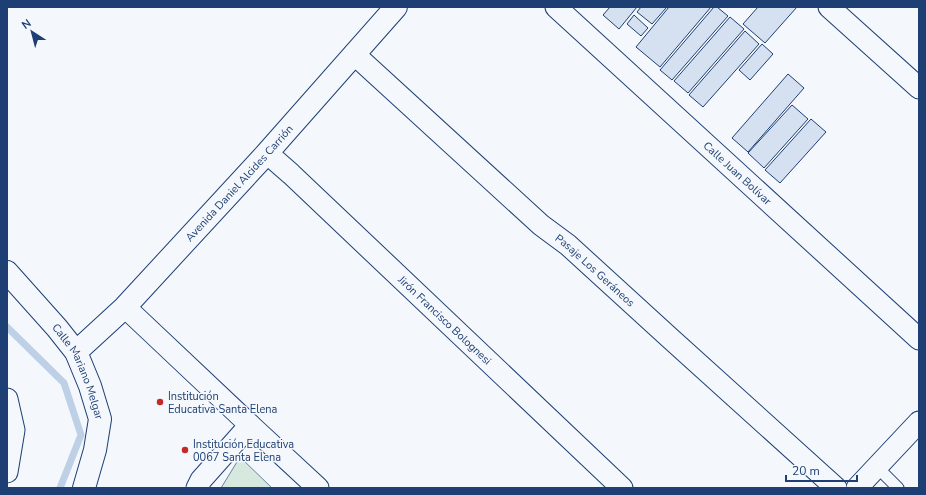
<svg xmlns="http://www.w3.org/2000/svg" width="926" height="495" viewBox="0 0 926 495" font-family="'Nunito Sans',sans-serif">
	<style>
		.green { fill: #d7e8df; stroke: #687fa3 }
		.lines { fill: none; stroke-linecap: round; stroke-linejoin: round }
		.stream { stroke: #bed0e5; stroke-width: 7 }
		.building { fill: #d5e0f0; stroke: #1d3f73 }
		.service-casing { stroke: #1d3f73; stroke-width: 13 }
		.minor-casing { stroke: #1d3f73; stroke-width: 23 }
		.tertiary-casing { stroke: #1d3f73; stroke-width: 24 }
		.service { stroke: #f4f7fb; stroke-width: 11 }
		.minor { stroke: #f4f7fb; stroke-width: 21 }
		.tertiary { stroke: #f4f7fb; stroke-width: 22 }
		.poi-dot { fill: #c62828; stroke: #f4f7fb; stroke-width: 1.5 }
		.labels { text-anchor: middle; stroke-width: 3; stroke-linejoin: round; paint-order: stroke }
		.street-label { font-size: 11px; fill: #1d3f73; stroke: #f4f7fb }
		.poi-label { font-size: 11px; fill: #1d3f73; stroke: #f4f7fb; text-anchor: start }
	</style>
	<rect width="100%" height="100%" fill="#f4f7fb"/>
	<path class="green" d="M240,457L272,488H221Z"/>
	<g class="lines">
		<path class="stream" d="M7,327L64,383L81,435L60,488"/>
	</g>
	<g class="building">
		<path d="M610,7H637L619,29L603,15Z"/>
		<path d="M641,7H664L666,8L652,24L637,12Z"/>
		<path d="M669,7H711L660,67L636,47Z"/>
		<path d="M714,7H717L728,16L672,80L660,70Z"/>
		<path d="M758,7H797L765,43L743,24Z"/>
		<path d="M634,15L648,28L641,36L627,24Z"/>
		<path d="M730,17L744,29L688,93L674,81Z"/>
		<path d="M745,31L759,44L703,107L689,95Z"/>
		<path d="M762,44L773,54L750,80L739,70Z"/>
		<path d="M788,74L804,88L748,152L732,138Z"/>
		<path d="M792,105L808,119L764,168L748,153Z"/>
		<path d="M811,119L826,132L780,183L765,170Z"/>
	</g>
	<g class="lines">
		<defs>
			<path id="service" d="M877,467L898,488"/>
			<g id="minor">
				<path id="s1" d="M556,7L919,339"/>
				<path d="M829,7L919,88"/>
				<path id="s2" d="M354,54L541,225L568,245L671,339L836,488"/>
				<path id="s3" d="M267,153L291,174L622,488"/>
				<path d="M125,307L250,425L318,488"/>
				<path d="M7,399L14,430L7,472"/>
				<path d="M197,488L201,480L250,425"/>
				<path d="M857,488L919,422"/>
			</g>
			<g id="tertiary">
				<path id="s4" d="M7,272L57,328L76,352L90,386L100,419L95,450L84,488"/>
				<path id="s5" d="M76,352L125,307L267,153L396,7"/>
			</g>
		</defs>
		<use href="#service" class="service-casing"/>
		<use href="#minor" class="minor-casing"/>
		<use href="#tertiary" class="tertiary-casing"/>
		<use href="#service" class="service"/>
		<use href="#minor" class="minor"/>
		<use href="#tertiary" class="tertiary"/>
	</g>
	<g class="poi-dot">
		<circle cx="160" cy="402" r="4"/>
		<circle cx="185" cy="450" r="4"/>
	</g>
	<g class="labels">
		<g class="street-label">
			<text dy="4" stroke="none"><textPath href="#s1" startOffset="246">Calle Juan Bolívar</textPath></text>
			<text dy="4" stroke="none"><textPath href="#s5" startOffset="235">Avenida Daniel Alcides Carrión</textPath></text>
			<text dy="4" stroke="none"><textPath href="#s2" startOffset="324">Pasaje Los Geráneos</textPath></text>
			<text dy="4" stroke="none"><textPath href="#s3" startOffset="244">Jirón Francisco Bolognesi</textPath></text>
			<text dy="4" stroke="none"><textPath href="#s4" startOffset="124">Calle Mariano Melgar</textPath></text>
		</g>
		<g class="poi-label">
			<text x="168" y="400">Institución<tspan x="168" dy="13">Educativa Santa Elena</tspan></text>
			<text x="193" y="448">Institución Educativa<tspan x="193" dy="13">0067 Santa Elena</tspan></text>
		</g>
	</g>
	<rect width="926" height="495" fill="none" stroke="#1d3f73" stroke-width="16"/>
	<g transform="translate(32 32) rotate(324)" stroke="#f4f7fb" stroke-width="3" paint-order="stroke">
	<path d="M0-3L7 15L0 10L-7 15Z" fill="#1d3f73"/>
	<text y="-6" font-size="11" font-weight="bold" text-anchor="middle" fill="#1d3f73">N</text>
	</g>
	<path d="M786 475v6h71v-6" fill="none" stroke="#1d3f73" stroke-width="2"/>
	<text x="792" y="475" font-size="12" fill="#1d3f73" stroke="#f4f7fb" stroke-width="3" paint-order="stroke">20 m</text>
</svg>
